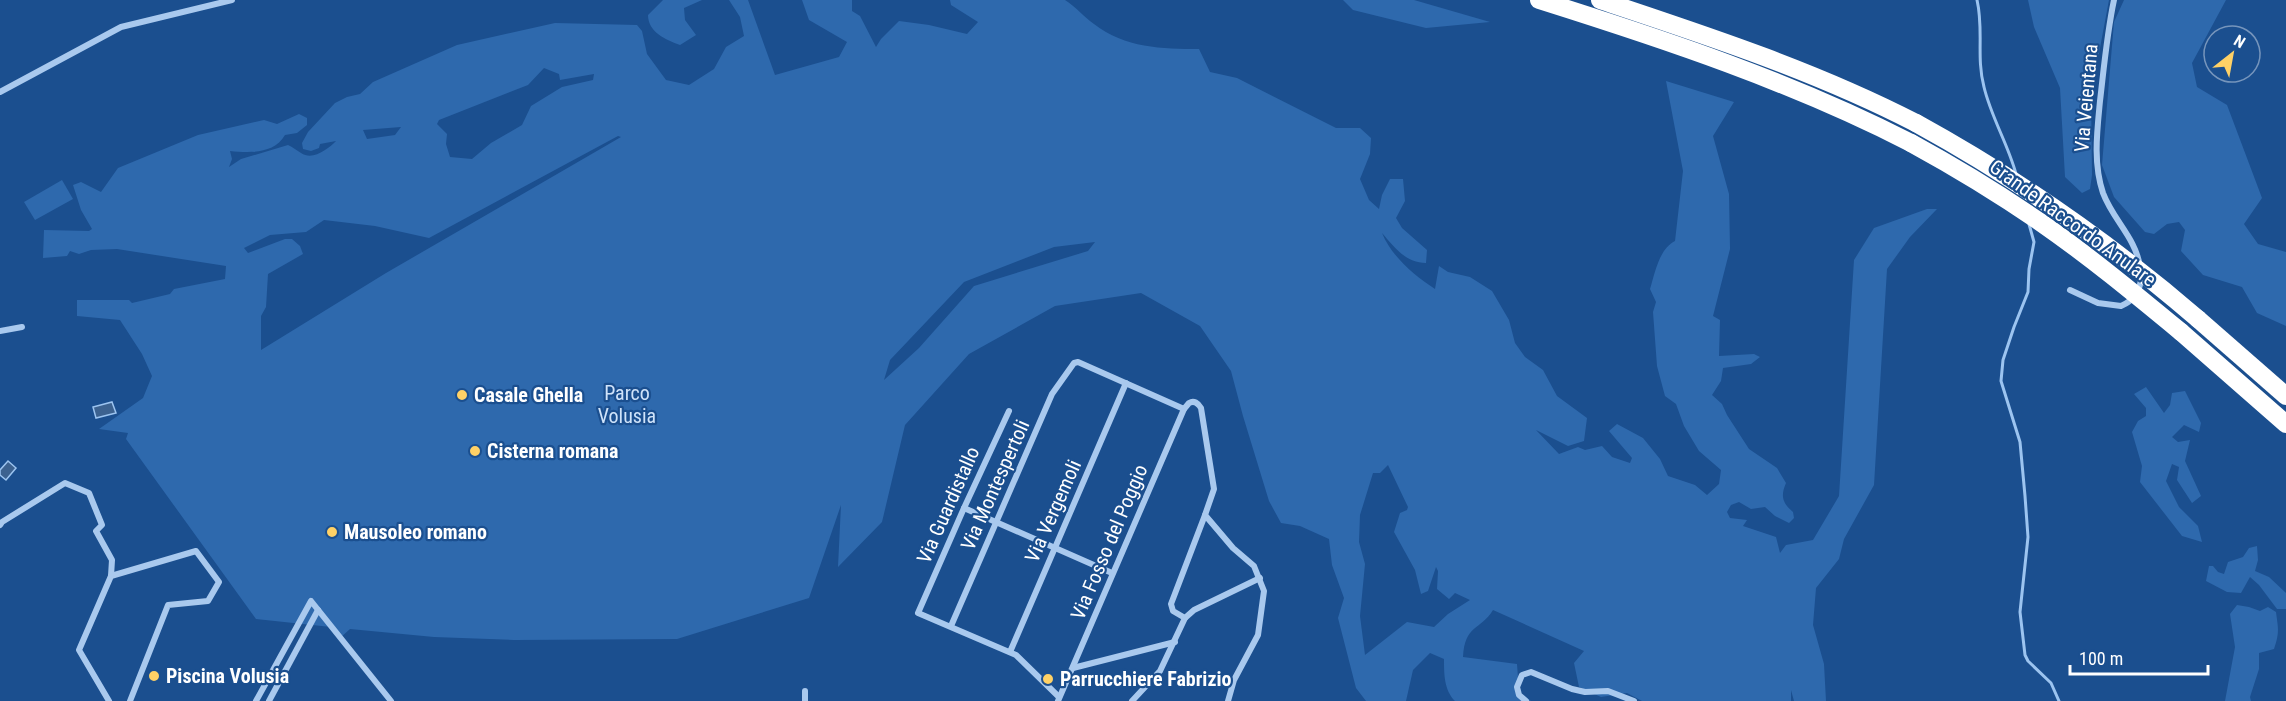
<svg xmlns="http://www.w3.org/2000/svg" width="2286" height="701" viewBox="0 0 2286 701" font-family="'Roboto Condensed',sans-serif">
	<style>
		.green { fill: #2e69ad; fill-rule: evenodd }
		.water { fill: #3c6290; stroke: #9cc4f0; stroke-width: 1.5 }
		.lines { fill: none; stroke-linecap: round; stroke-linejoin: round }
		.stream { stroke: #9cc4f0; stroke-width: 3 }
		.street { stroke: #a9c9ee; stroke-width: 6 }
		.highway { stroke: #fff; stroke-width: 18 }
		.highway-bridge { stroke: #fff; stroke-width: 18 }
		.poi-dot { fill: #ffd166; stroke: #1b4f8f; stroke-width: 2 }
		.labels { text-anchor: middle; stroke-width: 4.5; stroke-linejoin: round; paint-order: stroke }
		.street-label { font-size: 20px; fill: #fff; stroke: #1b4f8f }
		.park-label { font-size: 20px; fill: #cfe3fa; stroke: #1b4f8f }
		.poi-label { font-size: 20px; font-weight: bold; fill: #fff; stroke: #1b4f8f; text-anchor: start }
	</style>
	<rect width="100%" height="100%" fill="#1b4f8f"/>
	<g class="green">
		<path d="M663,0H702L684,8L685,20L696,35L680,45C666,40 648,32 648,15Z"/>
		<path d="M729,0H748L775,75L839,57L847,42L809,20L802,0H852V11L860,16L876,47L881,39L899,21L929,25L967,34L978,22L951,5L950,0H1065C1076,7 1084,17 1094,24C1125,48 1162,49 1199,49L1210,72L1237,78L1336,128H1360L1371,138L1370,154L1360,179L1369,200L1379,209L1382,195L1390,179H1403L1405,201L1396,218L1402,228L1427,250L1426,263C1406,263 1394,247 1382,233C1392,257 1414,275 1435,289L1439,266L1448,272L1470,277L1492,291L1509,320L1515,343L1525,357L1543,370L1557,396L1587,418L1584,441L1568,446L1536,430L1559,454L1578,447L1585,450L1602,446L1612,457L1630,463L1632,458L1609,431L1617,424L1643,438L1660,459L1668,476L1695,485L1707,495L1719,484L1721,470L1699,451L1684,426L1676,404L1665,396L1657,366L1653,312L1656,302L1650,289C1655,273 1659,249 1675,241L1683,171L1666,81L1734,102L1713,136L1729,194L1730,249L1713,316L1720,320L1719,356L1754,354L1760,357L1751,364L1723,368L1721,381L1712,395L1722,404L1727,415L1749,449L1777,468L1786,483C1780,497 1783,503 1793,512L1794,518L1789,523L1775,516L1765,507L1751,509L1739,502L1731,505L1727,512L1730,518L1747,520L1743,526L1776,537L1780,553L1786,545L1813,540L1839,496L1854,260L1874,228L1927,209H1937L1910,237L1887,269L1874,485L1844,539L1839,559L1816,588L1813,625L1824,664L1826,701H1794L1791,690V701H1642L1627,693L1601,697L1579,687L1574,663L1584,651L1493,610C1480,631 1465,624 1463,657L1517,664L1519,692L1531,701H1455C1444,690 1444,674 1444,659L1430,653L1413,670L1406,701H1366L1356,688L1338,618L1344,598L1332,565L1329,539L1300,526L1281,523L1269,501L1243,416L1231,371L1200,326L1141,293L1055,306L969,354L905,425L882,522L838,567L841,505L809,598L677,639L514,640L434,637L350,629L340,638L331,627L256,619L126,439L128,433L99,429L143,398L152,376L142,354L120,320L77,316V300H129L132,303L170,294L174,289L225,279L226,266L117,249L91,250L79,254L70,251L67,256L43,258L44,230L89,231L92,229L81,210L73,185L81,182L101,192L118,168L198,135L264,120L277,124L299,114L307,118V125L297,133L285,135C274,154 250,153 230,151L232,159L229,167L241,159L288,145C293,147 296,150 301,153C313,161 328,149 336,141L320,144L319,148L311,151L303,149L302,143L308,132L335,103L347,97L360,94L373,82L457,45L555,23L637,25L642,31L647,54L666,80L689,85L714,69L726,47L744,36L740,17ZM544,68L559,74L560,80L594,74L593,80L562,87L531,106L522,125L491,143L472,159L450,157L446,144L447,134L437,124L439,120L528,85ZM401,127L395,135L367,139L363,130ZM618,136L621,137L386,273L261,350V316L266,307L268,274L303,254L300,246L292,239H285L248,253L244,248L270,235L306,232L324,220L375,226L429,238ZM1095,242L1088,251L974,286L919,348L884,380L890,360L964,282L1054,247ZM1388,465L1408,507L1407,510L1400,513L1394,532L1415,570L1421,594L1428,591L1436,567L1438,571L1437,589L1449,599L1455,593L1470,600L1448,614L1434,627L1407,622L1365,655L1360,616L1365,564L1359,542L1360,515L1373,473H1380Z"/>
		<path d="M1343,0H1414L1490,22L1426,28L1353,10Z"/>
		<path d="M2028,0H2109L2091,96L2092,175L2090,189L2082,193L2065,177L2060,88L2034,27Z"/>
		<path d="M2124,0H2226L2192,63L2197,87L2227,105L2262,198L2244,224L2258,244L2286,252V326L2257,313L2242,287L2203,275L2181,251L2185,230L2179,222L2167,224L2154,234L2145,232L2114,197L2102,165L2114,22Z"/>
		<path d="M62,180L73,199L35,220L24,202Z"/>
		<path d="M2146,387L2164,413L2170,405L2172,393L2185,391L2201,423L2199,432L2184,425L2172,437L2178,442L2190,440L2185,461L2201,496L2192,503L2177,480L2179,467L2172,464L2166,481L2179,507L2198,526L2202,542L2182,536L2140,482L2142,466L2132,432L2138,421L2146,416V408L2134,394Z"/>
		<path d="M2257,546L2258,560L2255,571L2269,577L2286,593V609H2277L2259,585L2250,577L2241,593L2227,592L2206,581L2209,566H2213L2218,572L2224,574L2228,562L2243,557L2249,548Z"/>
		<path d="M2237,605L2249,607L2260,611L2268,607L2276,612C2278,628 2280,632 2274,649L2259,653V669L2250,697L2251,701H2225L2235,647L2230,614Z"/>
	</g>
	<g class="water">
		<path d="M112,402L116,413L96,418L93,407Z"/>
		<path d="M8,461L16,468L6,480L0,475V470Z"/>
	</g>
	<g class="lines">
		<g class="stream">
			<path d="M1977,0C1984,30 1976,57 1984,87C1991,117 2008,144 2016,174"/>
			<path d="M2029,224L2034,242L2029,269L2028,292L2014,327L2003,360L2001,381L2020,442L2025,496L2028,537L2020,612L2025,655L2028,661L2051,683L2059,701"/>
		</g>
		<g class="street">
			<path d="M2114,0C2107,33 2104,67 2100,101C2097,132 2093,163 2103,193C2113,220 2136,238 2140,267"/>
			<path d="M0,92L121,27L232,0"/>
			<path d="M2070,290L2098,303L2121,306C2133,301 2141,290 2141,277"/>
			<path d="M0,331L22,327"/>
			<path d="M1009,411L964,508L918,613L1016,655L1059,697"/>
			<path d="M964,508L1112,573"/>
			<path d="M0,525L2,522L65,483L89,493L102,525L96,531L112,560L111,576"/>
			<path d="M1185,618L1194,610L1260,578"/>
			<path d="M951,626L1052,394L1074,363L1078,362L1184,409"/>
			<path d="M1010,652L1126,383"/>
			<path d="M1073,668L1175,642"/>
			<path d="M109,701L79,650L111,576L196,551L219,582L208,601L168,605L130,701"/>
			<path d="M256,701L311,601L391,701"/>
			<path d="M269,701L318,610"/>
			<path d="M805,701V691"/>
			<path d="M1058,701L1184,409L1189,403C1194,400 1198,403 1201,408L1214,489L1205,515L1233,548L1254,566L1264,591L1258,635L1234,680L1228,701"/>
			<path d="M1132,701L1160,671L1185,618L1173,611L1171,604L1205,515"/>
			<path d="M1526,701L1519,695L1517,687L1522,675L1531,672L1572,689L1585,692L1608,691L1634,701"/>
		</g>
		<g class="highway">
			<path d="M1539,0C1666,40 1792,82 1911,143"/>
			<path d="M1600,0C1708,36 1815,71 1916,123"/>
			<path d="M2198,319L2286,396"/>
			<path d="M2181,332L2286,424"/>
		</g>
		<g class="highway-bridge">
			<path d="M1916,123C2018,179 2111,244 2198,319"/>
			<path d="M1911,143C1955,167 1998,193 2040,222C2089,256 2135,294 2181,332"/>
		</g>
	</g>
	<g class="poi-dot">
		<circle cx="462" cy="395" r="6"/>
		<circle cx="475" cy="451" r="6"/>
		<circle cx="332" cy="532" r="6"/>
		<circle cx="154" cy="676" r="6"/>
		<circle cx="1048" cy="679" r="6"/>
	</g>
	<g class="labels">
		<g class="street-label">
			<text transform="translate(2086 98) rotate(-85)" y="7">Via Veientana</text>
			<text transform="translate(2073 223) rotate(36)" y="7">Grande Raccordo Anulare</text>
			<text transform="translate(995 485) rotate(-66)" y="7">Via Montespertoli</text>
			<text transform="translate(948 505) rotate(-66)" y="7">Via Guardistallo</text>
			<text transform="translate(1053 511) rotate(-66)" y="7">Via Vergemoli</text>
			<text transform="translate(1109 542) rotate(-67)" y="7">Via Fosso del Poggio</text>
		</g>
		<g class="park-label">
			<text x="627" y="400">Parco<tspan x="627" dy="23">Volusia</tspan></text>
		</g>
		<g class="poi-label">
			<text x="474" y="402">Casale Ghella</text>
			<text x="487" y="458">Cisterna romana</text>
			<text x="344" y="539">Mausoleo romano</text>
			<text x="166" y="683">Piscina Volusia</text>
			<text x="1060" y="686">Parrucchiere Fabrizio</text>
		</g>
	</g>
	<g transform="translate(2232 54) rotate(31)"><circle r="28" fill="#1b4f8f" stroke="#7695bc" stroke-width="1.5"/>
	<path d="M0-4.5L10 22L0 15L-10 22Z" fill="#ffd166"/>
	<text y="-9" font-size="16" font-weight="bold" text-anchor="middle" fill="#ffffff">N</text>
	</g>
	<path d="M2070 665v9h138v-9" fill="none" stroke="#ffffff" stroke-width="3"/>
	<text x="2079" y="665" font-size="18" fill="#ffffff" stroke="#1b4f8f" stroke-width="4.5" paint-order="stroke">100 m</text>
</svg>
